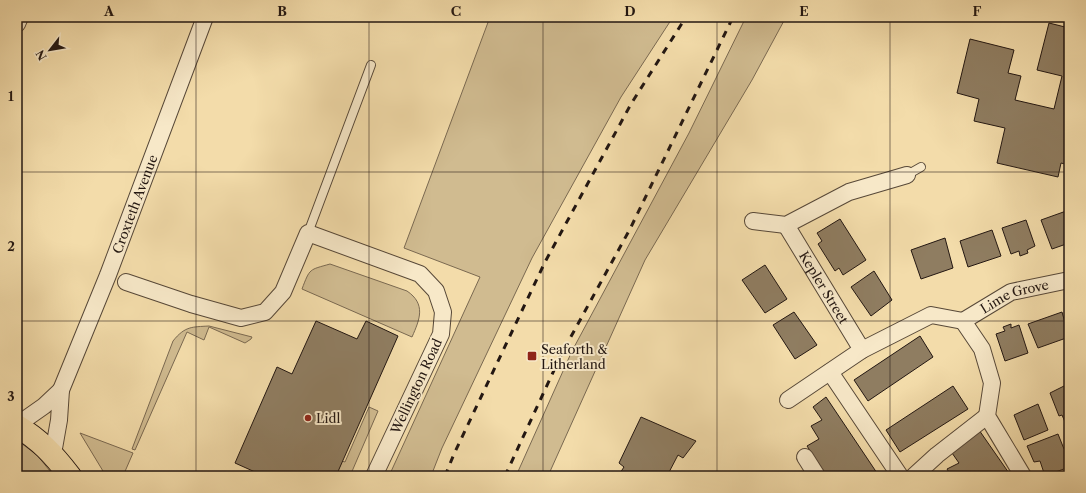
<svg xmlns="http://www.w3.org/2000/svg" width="1086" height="493" viewBox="0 0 1086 493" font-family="'Libre Caslon Text',serif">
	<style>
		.green { fill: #d0bb90; stroke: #7a6951 }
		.building { fill: #8f7d61; stroke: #231712 }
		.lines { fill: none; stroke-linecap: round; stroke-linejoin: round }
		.service-casing { stroke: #574838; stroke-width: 10 }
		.minor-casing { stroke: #574838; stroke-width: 18 }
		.trunk-casing { stroke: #231712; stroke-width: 24 }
		.service { stroke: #f7e8c8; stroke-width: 8 }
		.minor { stroke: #f7e8c8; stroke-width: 16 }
		.trunk { stroke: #f3dcaa; stroke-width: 22 }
		.rail { stroke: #231712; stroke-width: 3; stroke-dasharray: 7 7; stroke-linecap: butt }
		.grid { fill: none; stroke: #231712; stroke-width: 1; stroke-opacity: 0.55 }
		.poi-dot { fill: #8f2418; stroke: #f7e8c8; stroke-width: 1.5 }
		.labels { text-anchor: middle; stroke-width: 4; stroke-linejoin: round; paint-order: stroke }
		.street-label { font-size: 13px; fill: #231712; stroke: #f7e8c8 }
		.poi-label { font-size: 13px; fill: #231712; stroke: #f7e8c8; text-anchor: start }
		.neatline { fill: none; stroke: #231712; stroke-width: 1.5 }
		.grid-label { font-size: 13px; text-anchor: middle; font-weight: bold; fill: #231712 }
	</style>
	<rect width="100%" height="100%" fill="#f3dcaa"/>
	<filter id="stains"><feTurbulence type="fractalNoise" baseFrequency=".005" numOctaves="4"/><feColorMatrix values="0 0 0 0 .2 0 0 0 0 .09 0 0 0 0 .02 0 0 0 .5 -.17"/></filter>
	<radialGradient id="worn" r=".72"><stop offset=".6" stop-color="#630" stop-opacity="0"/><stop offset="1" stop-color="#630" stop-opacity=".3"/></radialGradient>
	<g class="green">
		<path d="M490,17H673L621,97L532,258L442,448L431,476H389L480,277L404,248Z"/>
		<path d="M746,17H786L752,80L645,260L548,476H516L572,351L689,133Z"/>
		<path d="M330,264L407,291C426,304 420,319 412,337L302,289C310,268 309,270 330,264Z"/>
		<path d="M209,326L252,337L251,339L245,343L209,327L204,340L187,332L135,450L132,449L173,341C185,326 192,327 209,326Z"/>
		<path d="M369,407L378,411L350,476H336L342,461L345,462Z"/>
		<path d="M80,433L133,453L123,476H106Z"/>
		<path d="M17,440L37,455L54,476H17Z"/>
	</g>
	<g class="building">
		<path d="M1049,23L1069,28V50L1067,60H1069V165L1061,163L1058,177L997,163L1005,128L974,121L979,99L957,93L970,39L1014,50L1008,73L1021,76L1015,100L1054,109L1062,76L1037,70Z"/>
		<path d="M1069,210V243L1052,249L1041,220Z"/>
		<path d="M840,219L866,260L843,275L839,268L835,271L818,244L822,241L817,233Z"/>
		<path d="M1026,220L1035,246L1027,250L1028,253L1020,256L1019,251L1011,254L1002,228Z"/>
		<path d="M992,230L1001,256L968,267L960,241Z"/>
		<path d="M945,238L953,268L921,279L911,250Z"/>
		<path d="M765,265L787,299L765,313L742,280Z"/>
		<path d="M874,271L892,300L871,316L851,287Z"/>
		<path d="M794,312L817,345L795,359L773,325Z"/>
		<path d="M1062,312L1069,337L1038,348L1028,324Z"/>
		<path d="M316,321L357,339L366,321L398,336L336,476H264L235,463L277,367L292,374Z"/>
		<path d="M1011,324V328L1019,325L1028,353L1005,361L996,334L1005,331L1003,327Z"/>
		<path d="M920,336L933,357L868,401L854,380Z"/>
		<path d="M1066,385L1069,392V420L1065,422L1062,415L1059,416L1050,393Z"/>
		<path d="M953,386L968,409L900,452L886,430Z"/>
		<path d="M826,397L879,476H827L807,446L819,439L811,426L822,420L813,407Z"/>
		<path d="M1038,404L1048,430L1024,440L1014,415Z"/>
		<path d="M641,417L696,441L683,458L678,455L667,476H618L624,467L619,463Z"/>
		<path d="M979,430L1011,476H951L947,469L959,463L952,453Z"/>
		<path d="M1058,434L1064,449L1069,447V467L1045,476L1040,461L1034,462L1027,446Z"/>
	</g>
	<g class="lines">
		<defs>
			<g id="service">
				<path d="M907,175L921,167"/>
				<path d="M308,233L371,65"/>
			</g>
			<g id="minor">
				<path d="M17,24L20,17"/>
				<path d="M753,221L786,225L849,192L907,175"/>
				<path id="s1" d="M786,225L862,350"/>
				<path d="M126,282L191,304L241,318L265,312L283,292L308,233L420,274L436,291L443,312L441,334L374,476"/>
				<path d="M963,321L982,349L992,383L987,416L1023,476"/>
				<path id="s2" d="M963,321L1011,292L1069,280"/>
				<path d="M830,372L900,476"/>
				<path id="s3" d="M61,390L108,275L205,17"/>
				<path d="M788,400L862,350L931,315L963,321"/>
				<path d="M17,425L44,406L61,390L59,420L53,454"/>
				<path d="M805,457L817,476"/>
				<path d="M914,476L937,455L987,416"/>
			</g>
			<path id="trunk" d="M17,426C40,440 53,454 70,476"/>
		</defs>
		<use href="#service" class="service-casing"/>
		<use href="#minor" class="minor-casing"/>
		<use href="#trunk" class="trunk-casing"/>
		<use href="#service" class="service"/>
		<use href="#minor" class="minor"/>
		<use href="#trunk" class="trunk"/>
		<g class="rail">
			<path d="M445,476L454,454L545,262L631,104L686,17"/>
			<path d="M505,476L562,353L630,229L733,17"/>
		</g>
	</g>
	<path class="grid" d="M196,17V476M369,17V476M543,17V476M717,17V476M890,17V476M17,172H1069M17,321H1069"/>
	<g class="poi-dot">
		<rect x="527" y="351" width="10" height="10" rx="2"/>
		<circle cx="308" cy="418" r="4"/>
	</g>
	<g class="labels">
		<g class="street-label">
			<text dy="5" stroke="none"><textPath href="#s3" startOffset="200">Croxteth Avenue</textPath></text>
			<text dy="5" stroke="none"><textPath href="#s1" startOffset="73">Kepler Street</textPath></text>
			<text dy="5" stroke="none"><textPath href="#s2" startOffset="58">Lime Grove</textPath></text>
			<text transform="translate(416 386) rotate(-65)" y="5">Wellington Road</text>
		</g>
		<g class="poi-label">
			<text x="541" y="354">Seaforth &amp;<tspan x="541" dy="15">Litherland</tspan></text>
			<text x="316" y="423">Lidl</text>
		</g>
	</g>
	<rect width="1086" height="493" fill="none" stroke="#f3dcaa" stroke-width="44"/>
	<g transform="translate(50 50) rotate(239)" stroke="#f7e8c8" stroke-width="3" paint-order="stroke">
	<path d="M0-3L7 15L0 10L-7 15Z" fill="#231712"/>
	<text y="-6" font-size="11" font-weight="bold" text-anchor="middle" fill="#231712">N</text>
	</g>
	<rect x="22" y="22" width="1042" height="449" class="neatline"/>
	<g class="grid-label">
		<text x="109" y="16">A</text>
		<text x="282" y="16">B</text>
		<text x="456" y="16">C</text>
		<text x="630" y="16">D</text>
		<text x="804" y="16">E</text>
		<text x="977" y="16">F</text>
		<text x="11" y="101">1</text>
		<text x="11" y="251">2</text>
		<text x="11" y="401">3</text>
	</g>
	<rect width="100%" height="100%" filter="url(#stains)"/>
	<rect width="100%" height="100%" fill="url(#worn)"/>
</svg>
